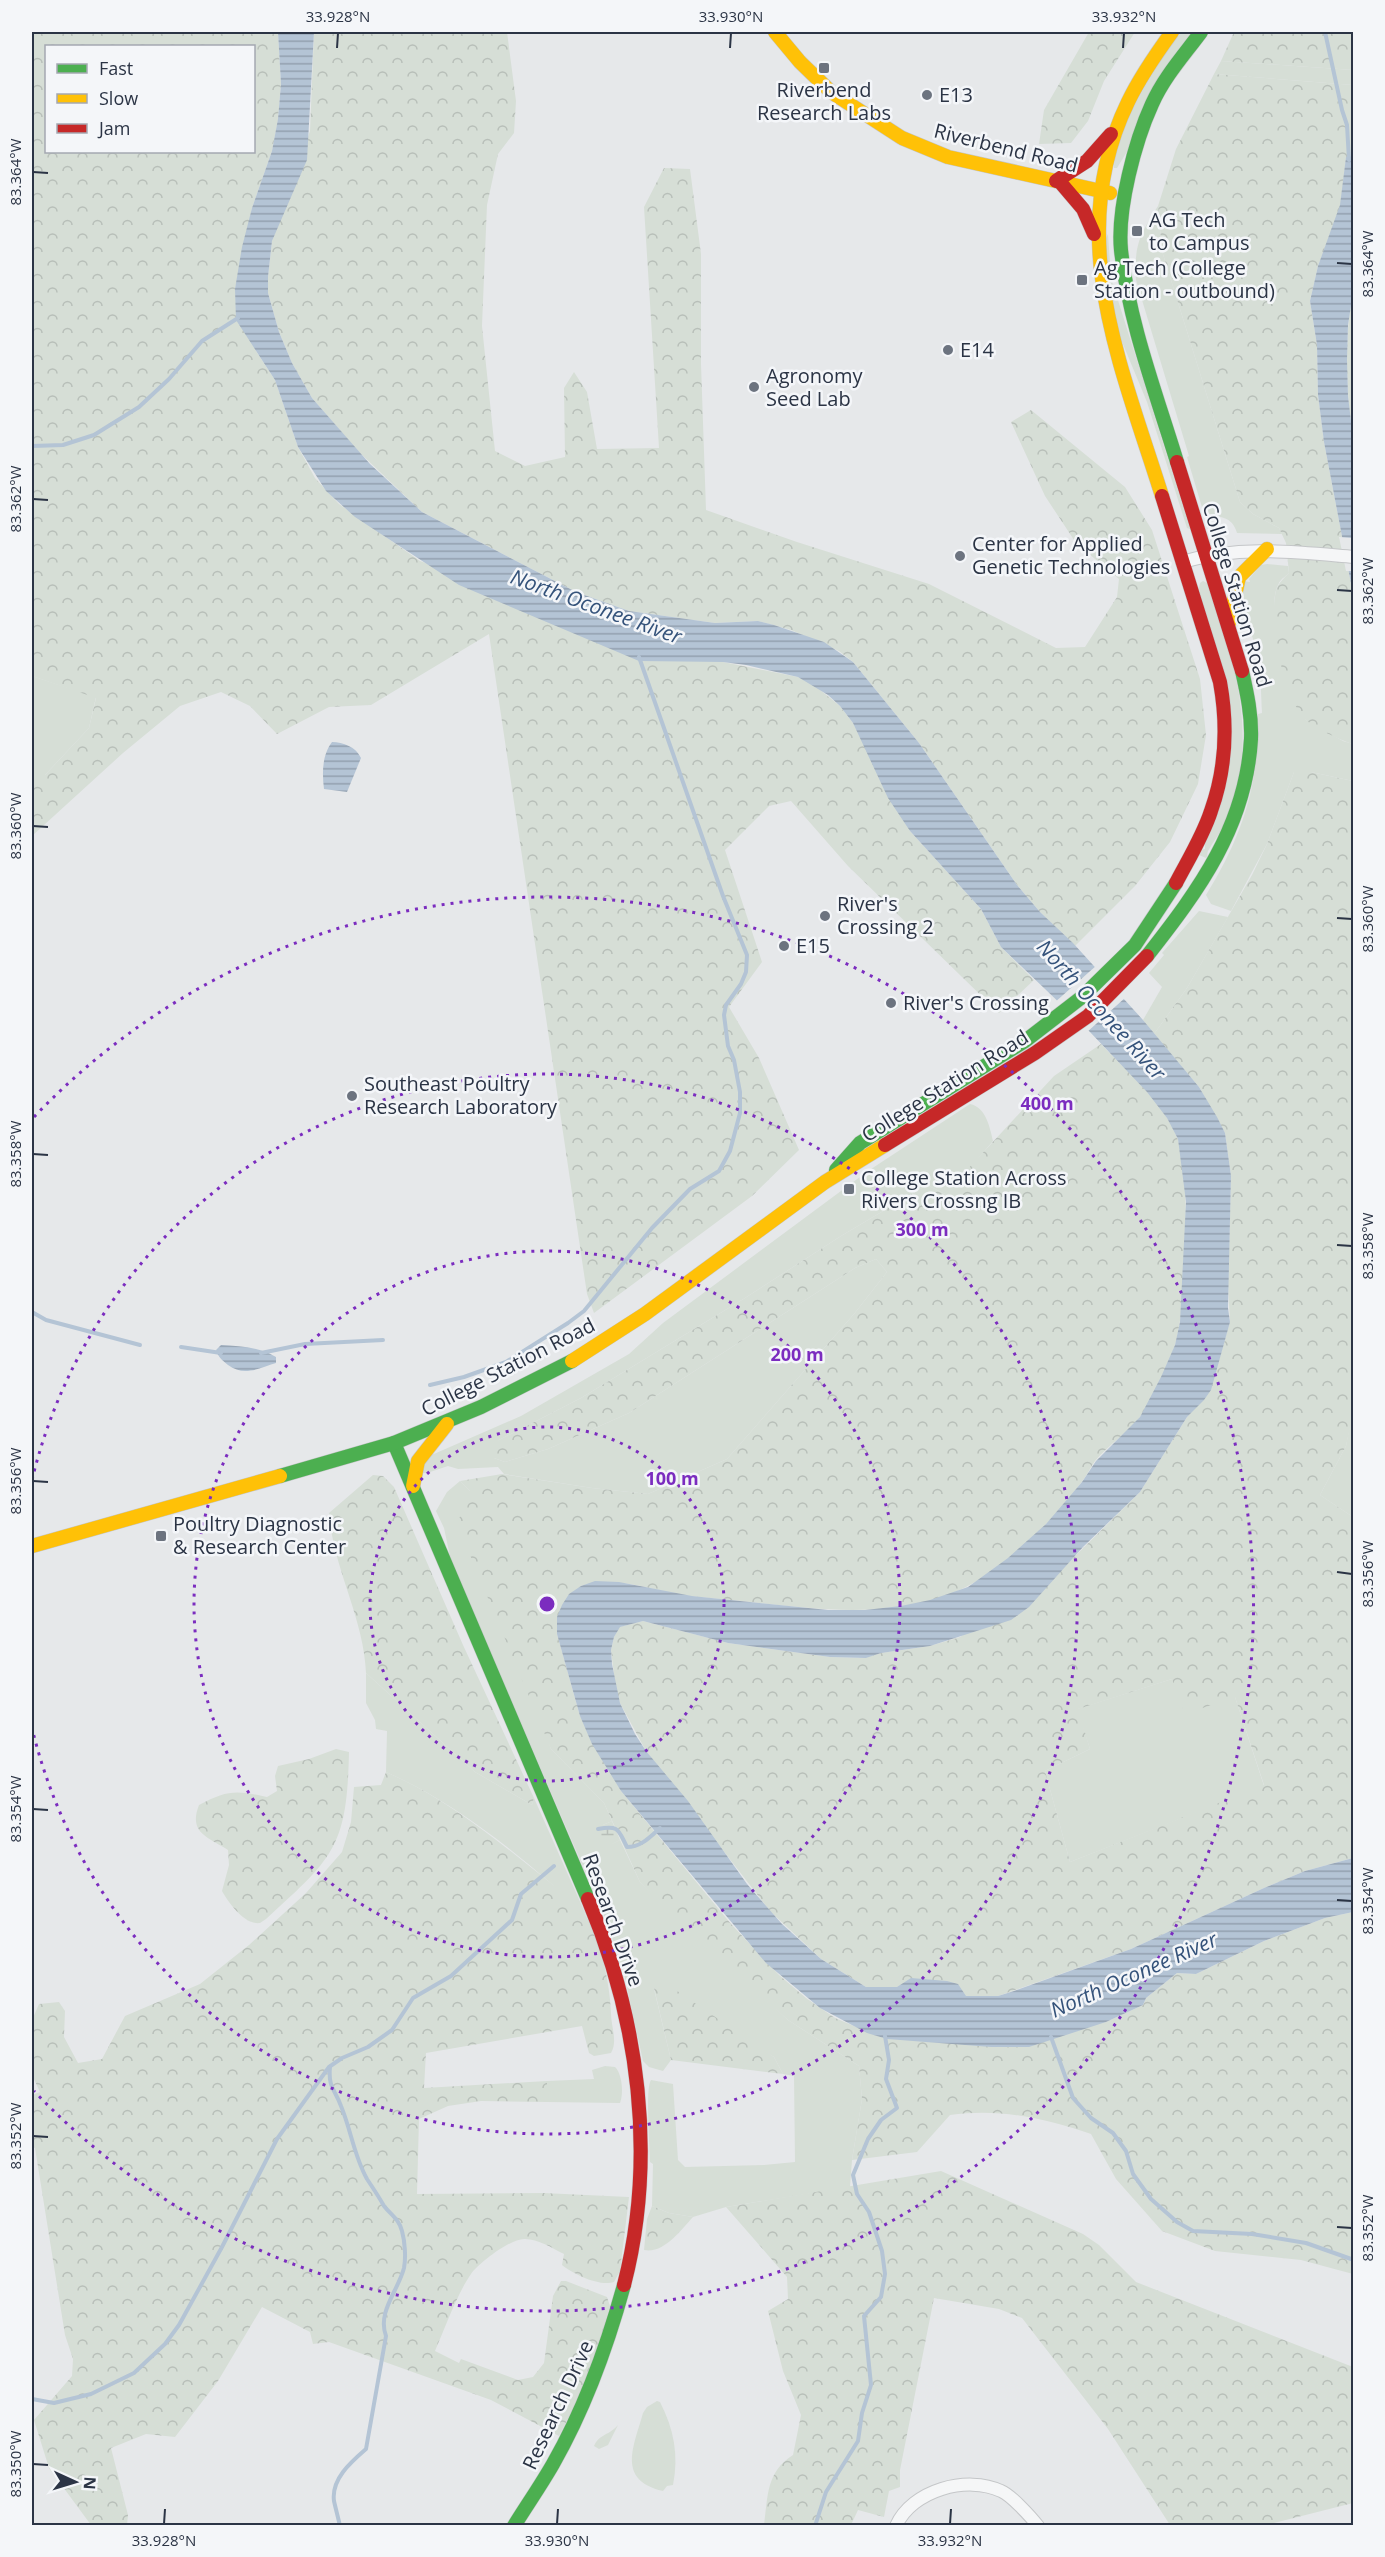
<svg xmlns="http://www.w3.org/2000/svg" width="1385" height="2557" viewBox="0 0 1385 2557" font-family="'Open Sans',sans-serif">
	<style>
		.grass { fill: #d6ded6 }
		.forest { fill: url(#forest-crowns); fill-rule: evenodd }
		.wetland { fill: url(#wetland-marsh) }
		.water { fill: url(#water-rules) }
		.pier { fill: #e6e8ea }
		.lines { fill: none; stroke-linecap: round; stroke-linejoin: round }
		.stream { stroke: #b4c4d5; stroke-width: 4 }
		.street-casing { stroke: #c4c6c8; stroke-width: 14 }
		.fast-casing { stroke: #c4c6c8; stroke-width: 15 }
		.slow-casing { stroke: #c4c6c8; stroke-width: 15 }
		.jam-casing { stroke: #c4c6c8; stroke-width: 15 }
		.street { stroke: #f5f6f7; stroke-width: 12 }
		.fast { stroke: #4caf50; stroke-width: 14 }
		.slow { stroke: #ffc107; stroke-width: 14 }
		.jam { stroke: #c62828; stroke-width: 14 }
		.ticks { fill: none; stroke: #2b3445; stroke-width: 2 }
		.ring { fill: none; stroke: #7b2cbf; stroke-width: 3; stroke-dasharray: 3 6 }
		.poi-dot { fill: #6c737f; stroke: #f4f6f9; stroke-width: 2 }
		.labels { text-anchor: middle; stroke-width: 5; stroke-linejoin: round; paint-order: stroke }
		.poi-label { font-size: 20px; fill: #2b3445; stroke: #f4f6f9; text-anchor: start }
		.street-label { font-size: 20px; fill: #2b3445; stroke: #f4f6f9 }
		.water-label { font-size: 21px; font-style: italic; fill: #34527a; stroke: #f4f6f9 }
		.centre { fill: #7b2cbf; stroke: #f4f6f9; stroke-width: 3 }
		.ring-label { font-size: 18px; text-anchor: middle; font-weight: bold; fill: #7b2cbf; stroke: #f4f6f9; stroke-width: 5; stroke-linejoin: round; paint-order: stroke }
		.neatline { fill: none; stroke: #2b3445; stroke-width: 2 }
		.ticks-label { font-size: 15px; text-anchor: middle; fill: #2b3445 }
	</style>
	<defs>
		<pattern id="forest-crowns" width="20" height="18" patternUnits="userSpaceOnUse" patternTransform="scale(1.5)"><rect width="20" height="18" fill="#d6ded6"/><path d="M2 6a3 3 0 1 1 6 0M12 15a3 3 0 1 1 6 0" fill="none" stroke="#b8bfb9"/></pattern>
		<pattern id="wetland-marsh" width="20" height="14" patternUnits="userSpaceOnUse" patternTransform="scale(1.5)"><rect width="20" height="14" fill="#d6ded6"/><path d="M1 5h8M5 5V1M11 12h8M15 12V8" fill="none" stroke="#b8bfb9"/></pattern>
		<pattern id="water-rules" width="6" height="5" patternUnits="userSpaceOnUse" patternTransform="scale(1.5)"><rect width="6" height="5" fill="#b4c4d5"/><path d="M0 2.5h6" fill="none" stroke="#93a0af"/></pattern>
	</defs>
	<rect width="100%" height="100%" fill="#e6e8ea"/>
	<g class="grass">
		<path d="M1181,32H1193L1125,155L1117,168H1114C1114,131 1158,62 1181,32Z"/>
		<path d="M1221,61L1353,70V85L1214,74Z"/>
		<path d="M1158,206L1162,251L1240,502L1253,514L1279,528L1282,534L1237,533C1232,515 1218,517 1204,514L1187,457L1189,456L1136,280C1134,244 1140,235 1158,206Z"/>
		<path d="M1108,234L1111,278L1190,529L1187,528L1147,402L1120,337L1111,302L1105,240Z"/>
		<path d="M1267,564L1288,566L1289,573C1286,576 1281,579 1279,583C1262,611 1296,689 1306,720L1343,741L1353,744V781L1311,772H1294L1267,844L1231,911L1211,904L1206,895C1242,837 1260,783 1258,714L1262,713C1261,694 1261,675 1258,657C1253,631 1237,607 1243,581L1250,582L1249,579L1261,565Z"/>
		<path d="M1203,581L1209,584C1235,666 1261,738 1225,823C1220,833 1213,842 1208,851C1207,853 1208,856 1206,858L1199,855L1201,850L1205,849V842L1227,778L1199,588L1200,583Z"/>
		<path d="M32,676L96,697L89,728L44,776L32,768Z"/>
		<path d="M1199,911L1228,917L1187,988L1154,1034L1143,1020L1162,987L1149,973L1164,955L1162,953Z"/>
		<path d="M970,1104C986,1107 990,1128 993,1141L947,1195L927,1185L841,1236L745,1298L581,1398L499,1440L494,1458L505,1462L548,1449L629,1413L855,1268L876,1259L887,1272L854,1314L727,1459L648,1494L592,1488L504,1474L498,1467L458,1469L448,1466L427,1473H421L427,1457L521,1416L629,1354L663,1323L868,1171Z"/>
		<path d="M1353,1409V1517L1320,1495L1346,1446Z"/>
		<path d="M460,1481L470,1491L551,1749L604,1803L612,1821L603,1825V1848L620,1840L640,1882L788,2020L859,2066L862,2099L852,2160L850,2187L726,2207L693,2217L669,2213L652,2206L653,2164L650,2162C650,2147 645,2089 651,2080L673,2084L678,2160L685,2167L764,2165L795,2162L794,2076L783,2074L774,2057L654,1989L671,2060L663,2071L649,2067L643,2061L624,1973L607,1922L451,1561L444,1528L436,1511L447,1492Z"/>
		<path d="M366,1673L475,1772L532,1805L534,1798L586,1915C528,1861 459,1804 386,1772L387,1731L376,1729L375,1720L366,1703Z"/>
		<path d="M1172,1679L1235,1697L1264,1786L1070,1862L1045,1771L1090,1749L1077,1709Z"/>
		<path d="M605,2066L615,2067C622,2073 624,2094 620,2103L547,2102V2081L594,2079L592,2070Z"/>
		<path d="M657,2401L660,2402C674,2429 679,2456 673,2485L667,2486L663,2491C616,2480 634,2446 643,2413L647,2407Z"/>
		<path d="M618,2425L608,2445L599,2449L594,2446C599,2434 610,2435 618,2425Z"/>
	</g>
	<g class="forest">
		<path d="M32,32H278L281,84L278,120L272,151L252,208L235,289L256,351L275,380L298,447L315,478L339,504L420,561L723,662L798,677L814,685L840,706L853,723L910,831L981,909L1001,947L1034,980L999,1013L848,866L791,801L769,806L725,850L762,962L729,1007L759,1058L799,1150L752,1196L594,1313L587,1294L489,634L371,705L329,707L277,734L250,706L221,692L180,706L123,753L32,836V768L45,775L89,728L96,698L32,676ZM46,46H254V152H46Z"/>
		<path d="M314,32H507L516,101L514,133L498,154L487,205L482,326L495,451L525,466L565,457L564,388L574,372L587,392L597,449L659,448L644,207L664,168L690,169L701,254V364L706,510L797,542L929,584L1056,648L1085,647L1117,597L1119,579L1076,543L1045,496L1011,422L1031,410L1125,487L1152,530L1200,679L1206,735L1198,784L1170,842L1135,886L1075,946L1040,912L1017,885L919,743L853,662L839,651L791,630L758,621L715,623L629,611L576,592L422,512L358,451L312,398L292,363L279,332L268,293V277L272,241L310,131Z"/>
		<path d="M1089,32H1135L1104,81L1088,121L1071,143L1039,144L1044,110Z"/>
		<path d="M1234,32H1353V70L1221,61Z"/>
		<path d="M1214,74L1353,85V156L1346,157L1341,205L1318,266L1310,301L1317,345L1318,395L1324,442L1353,594V744C1340,740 1314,728 1305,719C1283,696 1270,626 1275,596C1276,585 1282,580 1289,573L1286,543L1279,528L1253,514L1240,502L1162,251L1158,206L1176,149Z"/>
		<path d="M1353,287V446C1346,392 1344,340 1353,287Z"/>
		<path d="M1294,772H1311L1353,781L1354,1409L1346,1446L1320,1495L1353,1517V1858L1305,1871L1264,1888L1131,1949L998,1996L972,1997L897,1987H866L821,1959L770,1911L646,1751L620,1703L615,1683L611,1650L614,1637L619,1627L643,1621L728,1643L830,1657L865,1658L881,1653L930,1646L960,1637L1061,1570L1140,1492L1187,1417L1210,1390L1230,1322L1228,1285L1231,1176L1225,1133L1199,1087L1154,1034L1187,988L1252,875L1267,844ZM1172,1679L1185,1714L1235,1697L1264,1785L1070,1862L1045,1771L1090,1749L1078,1709Z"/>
		<path d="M1101,1044C1127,1072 1162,1100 1177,1137C1191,1174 1187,1301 1176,1341C1170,1363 1154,1398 1140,1417C1128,1433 1108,1445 1095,1461C1090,1468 1086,1477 1081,1483C1043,1532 991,1585 930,1601C867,1617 804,1608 741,1601C724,1599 706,1598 689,1596C653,1591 617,1575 581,1586L557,1634L580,1716L621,1791L731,1924L779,1975L806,1998L835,2018L880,2037L1106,2022L1143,2005L1146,1998L1177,1973L1196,1974L1264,1941L1325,1918L1353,1912V2274L1301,2260L1215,2251L1162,2231L1116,2179L1091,2134C1043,2118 1000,2108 950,2115L917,2152L852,2160L862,2099L859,2066L788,2020L710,1952L640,1882L604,1803L551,1749L457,1524L470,1491L460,1481L502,1474L592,1488L648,1494L727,1459L854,1314L887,1272L876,1259L855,1268L629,1413L548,1449L505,1462L494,1458L491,1449L499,1440L581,1398L745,1298L841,1236L927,1185L947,1195L965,1172L1054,1076Z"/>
		<path d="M373,1475L383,1476L394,1487L463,1645L534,1798L532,1805L475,1772L366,1673C364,1618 333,1568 329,1513Z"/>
		<path d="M336,1749L349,1752C347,1847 334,1857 266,1919L260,1923C244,1925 229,1903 222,1891L229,1865L228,1850C208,1837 188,1833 199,1805C227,1790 236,1790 267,1797L277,1791L275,1776L278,1766L309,1759Z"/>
		<path d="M386,1772C444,1797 493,1837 542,1876C554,1886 579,1903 586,1916C601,1942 610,1983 611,2013C611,2027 618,2041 611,2053L594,2056L589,2053L582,2026L426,2053L424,2088L547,2081V2102L481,2101L448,2106L419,2119L417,2194L543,2193L629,2197L620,2271L614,2282C600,2287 573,2274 562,2265L564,2254C552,2248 538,2239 525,2239C511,2238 479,2263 471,2274C457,2294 445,2328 435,2351L459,2363L461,2359L518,2380L533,2377L544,2363L553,2296L561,2281H566L607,2297L610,2306L590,2376L559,2436L491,2400L329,2342L313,2344L310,2332L262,2307L218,2381L175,2437L146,2434L111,2448L128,2515L127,2525H91L49,2468L34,2420L72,2376L73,2359L65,2335L35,2148L32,2147V2095L40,2092L32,2075V2020L39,2004L59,2002L65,2011L64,2037L78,2063L102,2059L125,2016L200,1984L249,1945L306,1893L342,1852L351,1822L354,1787L381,1785Z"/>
		<path d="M664,1982L774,2057L783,2074L671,2060L654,1988Z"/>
		<path d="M941,2171L1083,2234L1099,2245L1136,2282L1353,2367V2503L1266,2525H1170L1108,2429L1022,2318L999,2309L934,2298L900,2470V2487L889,2491L884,2517L858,2510L851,2525H764C768,2496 766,2472 793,2455L801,2415L783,2371L768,2311L788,2299L787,2277L726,2207Z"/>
		<path d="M652,2206L669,2213L693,2217C681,2230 664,2254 644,2250L647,2219Z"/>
	</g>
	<path class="wetland" d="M612,1821L620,1840L603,1849L598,1843L596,1833L603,1825Z"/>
	<g class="water">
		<path d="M278,32H314L307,160L272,241L268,277V293L279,332L292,363L312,398L370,464L422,512L576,592L629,611L715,623L758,621L774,625L824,642L853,662L919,743L1017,885L1040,912L1073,943L1143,1020L1199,1087L1217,1117L1225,1133L1231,1176L1228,1308L1230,1322L1211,1390L1204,1400L1187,1417L1140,1492L1083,1547L1029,1607L1011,1620L930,1646L881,1653L866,1658L830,1657L728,1643L643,1621L620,1627L614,1637L611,1650L612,1664L620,1703L635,1734L646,1751L688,1801L747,1884L782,1924L821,1959L866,1987H897L911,1978L947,1981L958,1984L966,1996H998L1014,1991L1131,1949L1264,1888L1305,1871L1353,1858V1912L1325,1918L1264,1941L1196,1974L1177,1973L1146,1998L1143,2005L1106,2022L1029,2047H991L887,2039L867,2033L820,2008L766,1963L621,1791L592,1744L580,1716L557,1634V1617L562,1605L569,1594L581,1586L595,1581L619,1582L692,1596L828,1610H865L901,1606L930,1600L968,1587L1008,1558L1046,1524L1082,1482L1096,1461L1140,1417L1161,1377L1175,1345L1180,1322L1186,1202L1178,1139L1167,1118L1147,1092L1090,1032L1001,947L981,909L910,831L888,798L853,723L840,706L828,695L798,677L746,665L723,662L639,661L459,585L355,517L326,491L298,447L275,380L236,320L235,289L242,247L252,208L272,151L278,119L281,84Z"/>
		<path d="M1353,156L1354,287L1348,325L1347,360L1348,396L1354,446L1353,594L1324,442L1318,395L1317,345L1310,301L1318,266L1340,205L1346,157Z"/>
		<path d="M332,742C343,742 356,747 361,758L347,792L324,789C322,773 322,755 332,742Z"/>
		<path d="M221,1345C240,1346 260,1347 276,1357V1363C259,1368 244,1377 228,1365C222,1360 218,1357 216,1350Z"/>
	</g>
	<g class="pier">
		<path d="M1339,537L1353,538V571H1346Z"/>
		<path d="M1097,965L1126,997L1086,1033L1054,1003Z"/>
	</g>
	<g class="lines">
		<g class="stream">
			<path d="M1325,32L1342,110L1347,125L1349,160"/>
			<path d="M32,446L63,445L94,435L139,407L169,379L202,341L238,318"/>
			<path d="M32,1312L46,1320L140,1345"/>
			<path d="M181,1347L221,1353"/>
			<path d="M261,1353L305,1344L383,1340"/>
			<path d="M430,1385L464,1377L506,1362L568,1323L584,1311L652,1228L690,1189L719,1171L730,1151L740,1113V1092L734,1060L728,1046L724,1015L726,1005L741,984L746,972L747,955L723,896L639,657"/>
			<path d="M598,1829C620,1825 618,1830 627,1847C641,1847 650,1837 660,1828"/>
			<path d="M1051,2037L1073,2098L1091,2118L1113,2133L1126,2151L1133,2174L1151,2199L1177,2222L1193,2231L1252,2234L1306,2243L1354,2260"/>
			<path d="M330,2067C328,2088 335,2089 341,2106C351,2130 354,2156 367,2179C373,2188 379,2197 384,2206C391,2215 399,2219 402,2231C405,2242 406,2258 404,2268C398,2291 377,2312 386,2336L366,2449C351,2462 331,2479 334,2501C336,2510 338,2517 340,2526"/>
			<path d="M32,2399L54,2403L91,2394L134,2373L165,2344L179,2325L222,2247L277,2139L329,2067L342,2058L368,2047L392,2030L413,1998L451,1976L512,1920L521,1894L554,1866"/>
			<path d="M815,2526L826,2492L858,2441L862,2413L871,2385L864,2316L881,2297L885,2274L882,2251L869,2212L857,2194L853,2175L868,2139L881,2120L897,2108L886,2079L889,2060L885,2036"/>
		</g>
		<defs>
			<g id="street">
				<path d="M1182,562C1241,545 1294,552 1354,557"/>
				<path d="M896,2526C912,2490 967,2475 1001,2491C1011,2495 1031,2517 1038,2526"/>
			</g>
			<g id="fast">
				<path d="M1177,462C1156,393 1129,323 1121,250C1117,209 1135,141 1152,104C1164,77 1184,55 1201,32"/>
				<path d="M1147,956C1199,890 1246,826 1251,739C1252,716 1247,693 1242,671"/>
				<path d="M836,1170L860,1143L1025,1041L1082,997L1135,945L1176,883"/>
				<path d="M394,1443L588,1899"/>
				<path d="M280,1476L394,1443L481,1407L572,1361"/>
				<path d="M514,2526C527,2505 541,2485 553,2464C585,2408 607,2347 624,2285"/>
			</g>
			<g id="slow">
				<path d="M775,32L800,62L831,92L902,138L948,157L1110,193"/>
				<path d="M1162,496C1121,365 1063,235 1128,102C1140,77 1156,54 1172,32"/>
				<path d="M1229,623L1239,577L1267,549"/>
				<path d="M572,1361L645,1314L825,1182L885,1145"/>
				<path d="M413,1486L418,1461L447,1424"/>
				<path d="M32,1546L280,1476"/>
			</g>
			<g id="jam">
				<path d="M1056,181L1087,161L1111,134"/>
				<path d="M1060,182L1083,209L1094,234"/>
				<path d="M1177,462L1242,671"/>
				<path d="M1162,496L1220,682C1228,726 1226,769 1211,811C1203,836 1188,860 1176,883"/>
				<path d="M885,1145L1035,1053L1088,1016L1147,956"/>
				<path d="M588,1899C639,2020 657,2157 624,2285"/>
			</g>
		</defs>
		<use href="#street" class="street-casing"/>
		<use href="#fast" class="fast-casing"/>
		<use href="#slow" class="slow-casing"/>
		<use href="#jam" class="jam-casing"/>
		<use href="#street" class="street"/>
		<use href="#fast" class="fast"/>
		<use href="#slow" class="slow"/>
		<use href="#jam" class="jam"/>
	</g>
	<path class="ticks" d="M337,48L338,33M730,48L731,33M1123,48L1124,33M33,172L48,173M1337,263L1352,264M33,499L48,500M1337,590L1352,591M33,826L48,827M1337,918L1352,919M33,1154L48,1155M1337,1245L1352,1246M33,1481L48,1482M1337,1572L1352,1574M33,1809L48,1810M1337,1900L1352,1901M33,2136L48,2137M1337,2227L1352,2228M33,2464L48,2465M164,2524L165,2509M557,2524L558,2509M950,2524L951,2509"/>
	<g class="ring">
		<circle cx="547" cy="1604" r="177"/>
		<circle cx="547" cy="1604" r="353"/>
		<path d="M32 1480A530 530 0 1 1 32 1728"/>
		<path d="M34 1117A707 707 0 1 1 34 2091"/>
	</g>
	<g class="poi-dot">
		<rect x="818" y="62" width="12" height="12" rx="3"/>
		<circle cx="927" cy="95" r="6"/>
		<rect x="1131" y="225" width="12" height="12" rx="3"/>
		<rect x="1076" y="274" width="12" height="12" rx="3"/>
		<circle cx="948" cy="350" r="6"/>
		<circle cx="754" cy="387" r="6"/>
		<circle cx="960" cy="556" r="6"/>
		<circle cx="825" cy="916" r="6"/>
		<circle cx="784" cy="946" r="6"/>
		<circle cx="891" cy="1003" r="6"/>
		<circle cx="352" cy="1096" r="6"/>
		<rect x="843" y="1183" width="12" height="12" rx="3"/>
		<rect x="155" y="1530" width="12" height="12" rx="3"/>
	</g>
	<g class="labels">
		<g class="poi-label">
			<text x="824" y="97" text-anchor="middle">Riverbend<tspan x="824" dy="23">Research Labs</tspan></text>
			<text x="939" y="102">E13</text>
			<text x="1149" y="227">AG Tech<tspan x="1149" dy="23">to Campus</tspan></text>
			<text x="1094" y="275">Ag Tech (College<tspan x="1094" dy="23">Station - outbound)</tspan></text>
			<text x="960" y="357">E14</text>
			<text x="766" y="383">Agronomy<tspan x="766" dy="23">Seed Lab</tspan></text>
			<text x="972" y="551">Center for Applied<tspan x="972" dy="23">Genetic Technologies</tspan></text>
			<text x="837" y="911">River's<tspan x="837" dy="23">Crossing 2</tspan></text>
			<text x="796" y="953">E15</text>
			<text x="903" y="1010">River's Crossing</text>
			<text x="364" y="1091">Southeast Poultry<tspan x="364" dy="23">Research Laboratory</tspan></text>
			<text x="861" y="1185">College Station Across<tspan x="861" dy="23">Rivers Crossng IB</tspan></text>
			<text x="173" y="1531">Poultry Diagnostic<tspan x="173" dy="23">&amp; Research Center</tspan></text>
		</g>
		<g class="street-label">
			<text transform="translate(1006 148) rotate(14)" y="7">Riverbend Road</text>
			<text transform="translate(1237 595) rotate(73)" y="7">College Station Road</text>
			<text transform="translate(945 1086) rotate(-32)" y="7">College Station Road</text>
			<text transform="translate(508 1367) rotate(-27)" y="7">College Station Road</text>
			<text transform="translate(613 1920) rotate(70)" y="7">Research Drive</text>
			<text transform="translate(558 2405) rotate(-65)" y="7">Research Drive</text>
		</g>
		<g class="water-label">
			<text transform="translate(596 607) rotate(20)" y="7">North Oconee River</text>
			<text transform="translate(1101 1010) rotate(48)" y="7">North Oconee River</text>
			<text transform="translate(1134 1975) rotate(-24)" y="7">North Oconee River</text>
		</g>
	</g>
	<circle cx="547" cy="1604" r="9" class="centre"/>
	<g class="ring-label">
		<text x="1047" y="1110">400 m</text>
		<text x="922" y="1236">300 m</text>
		<text x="797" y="1361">200 m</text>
		<text x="672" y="1485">100 m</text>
	</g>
	<rect width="1385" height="2557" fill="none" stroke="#f4f6f9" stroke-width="66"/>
	<rect x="45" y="45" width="210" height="108" fill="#f4f6f9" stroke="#a4a8b1" stroke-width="1.5"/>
	<rect x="57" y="64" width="30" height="9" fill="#4caf50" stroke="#a4a8b1" stroke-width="1.5"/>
	<text x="99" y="75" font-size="18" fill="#2b3445">Fast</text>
	<rect x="57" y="94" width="30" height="9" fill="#ffc107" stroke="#a4a8b1" stroke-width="1.5"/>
	<text x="99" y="105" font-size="18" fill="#2b3445">Slow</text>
	<rect x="57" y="124" width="30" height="9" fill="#c62828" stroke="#a4a8b1" stroke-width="1.5"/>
	<text x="99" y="135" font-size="18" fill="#2b3445">Jam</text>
	<g transform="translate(75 2482) rotate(94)" stroke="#f4f6f9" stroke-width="4.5" paint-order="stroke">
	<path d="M0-4.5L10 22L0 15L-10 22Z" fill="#2b3445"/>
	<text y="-9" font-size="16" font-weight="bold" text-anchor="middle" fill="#2b3445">N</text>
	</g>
	<rect x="33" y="33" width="1319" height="2491" class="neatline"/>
	<g class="ticks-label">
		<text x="338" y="22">33.928°N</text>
		<text x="731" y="22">33.930°N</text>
		<text x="1124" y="22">33.932°N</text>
		<text transform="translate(16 172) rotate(-90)" y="5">83.364°W</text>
		<text transform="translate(1368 264) rotate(-90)" y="5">83.364°W</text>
		<text transform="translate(16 499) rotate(-90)" y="5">83.362°W</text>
		<text transform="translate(1368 591) rotate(-90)" y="5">83.362°W</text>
		<text transform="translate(16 826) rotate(-90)" y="5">83.360°W</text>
		<text transform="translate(1368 919) rotate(-90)" y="5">83.360°W</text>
		<text transform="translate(16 1154) rotate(-90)" y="5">83.358°W</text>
		<text transform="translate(1368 1246) rotate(-90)" y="5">83.358°W</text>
		<text transform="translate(16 1481) rotate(-90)" y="5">83.356°W</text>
		<text transform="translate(1368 1574) rotate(-90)" y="5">83.356°W</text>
		<text transform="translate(16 1809) rotate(-90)" y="5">83.354°W</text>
		<text transform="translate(1368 1901) rotate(-90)" y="5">83.354°W</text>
		<text transform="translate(16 2136) rotate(-90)" y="5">83.352°W</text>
		<text transform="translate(1368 2228) rotate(-90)" y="5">83.352°W</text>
		<text transform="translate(16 2464) rotate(-90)" y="5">83.350°W</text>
		<text x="164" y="2546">33.928°N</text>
		<text x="557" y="2546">33.930°N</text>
		<text x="950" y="2546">33.932°N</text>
	</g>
</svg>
